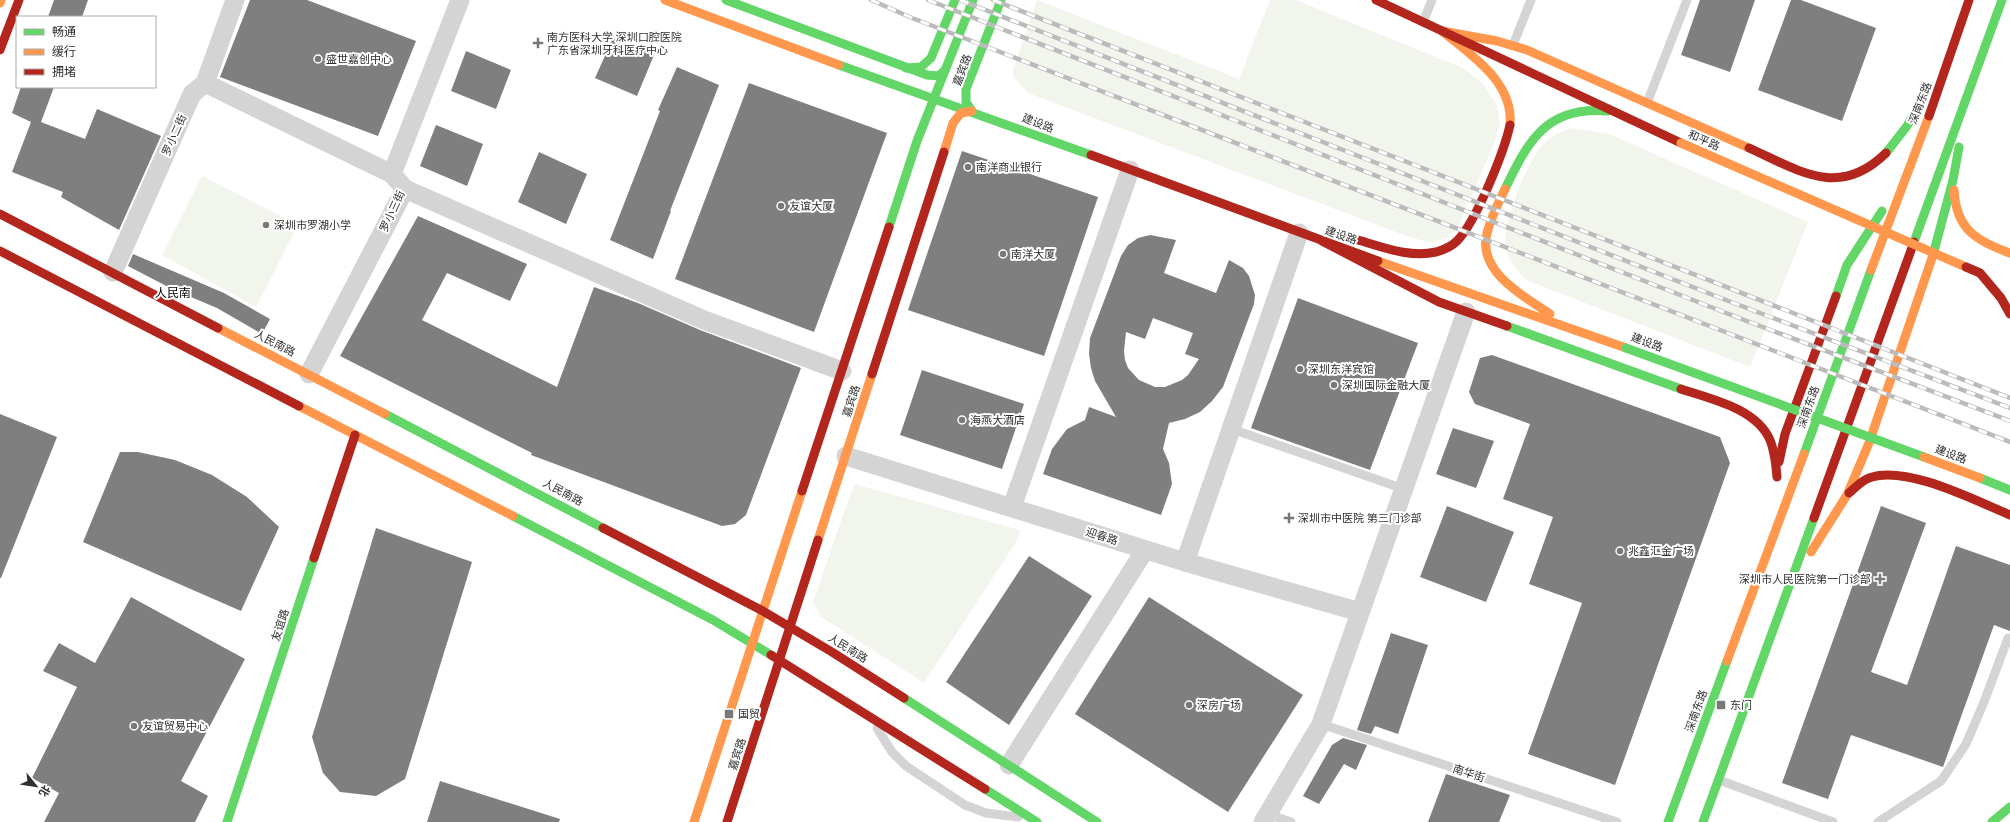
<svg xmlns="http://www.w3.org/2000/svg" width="2010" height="822" viewBox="0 0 2010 822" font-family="'Space Grotesk','Noto Sans SC',sans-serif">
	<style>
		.green { fill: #f2f5ec }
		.building { fill: #7f7f7f; fill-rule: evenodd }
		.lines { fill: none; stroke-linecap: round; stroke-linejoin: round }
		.lane { stroke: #d4d4d4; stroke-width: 9 }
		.street { stroke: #d4d4d4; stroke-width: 19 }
		.fast { stroke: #63d668; stroke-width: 9 }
		.slow { stroke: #ff974d; stroke-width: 9 }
		.jam { stroke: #b3261e; stroke-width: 9 }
		.rail-casing { stroke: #bbb; stroke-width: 4.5 }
		.rail { stroke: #fff; stroke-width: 3; stroke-dasharray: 9; stroke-linecap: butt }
		.fast-bridge { stroke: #63d668; stroke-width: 9 }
		.slow-bridge { stroke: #ff974d; stroke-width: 9 }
		.jam-bridge { stroke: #b3261e; stroke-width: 9 }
		.poi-dot { fill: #787878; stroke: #fff; stroke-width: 1.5 }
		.labels { text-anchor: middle; stroke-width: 4; stroke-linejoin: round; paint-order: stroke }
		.poi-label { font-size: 11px; fill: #2f2f2f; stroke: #fff; text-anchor: start }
		.street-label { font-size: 11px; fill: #2f2f2f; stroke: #fff }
		.neighbourhood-label { font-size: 12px; fill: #000; stroke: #fff }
	</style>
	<rect width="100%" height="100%" fill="#fff"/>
	<g class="green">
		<path d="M1037,0L1239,79L1270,0H1296L1465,69L1483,84L1497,105L1500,124L1494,144L1457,229L1445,239L1430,242L1412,238L1028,93L1014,78L1013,70Z"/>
		<path d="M1572,128L1609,134L1808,222L1750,367L1526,280C1517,270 1508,261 1506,247C1501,223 1529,157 1547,140C1553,135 1564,131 1572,128Z"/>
		<path d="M202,176L298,225L256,307L162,255Z"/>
		<path d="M854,484L1020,530L1018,539L924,683L820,616L813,602Z"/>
	</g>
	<g class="building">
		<path d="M54,0H88L82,17H48Z"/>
		<path d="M250,0H307L416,41L378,136L220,77Z"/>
		<path d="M1700,0H1755L1730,72L1681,55Z"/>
		<path d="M1791,0H1801L1876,28L1842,121L1758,90Z"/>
		<path d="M613,38L654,55L637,96L595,78Z"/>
		<path d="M466,51L511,70L496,109L451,91Z"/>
		<path d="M677,67L719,85L670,211H671L653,259L610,240L660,111L658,110Z"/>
		<path d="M749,83L887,133L814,332L675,279Z"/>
		<path d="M21,87H54L41,122L85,139L97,109L161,136L119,230L61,197L63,192L12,172L31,122L12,113Z"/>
		<path d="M436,125L483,144L467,186L420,166Z"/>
		<path d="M962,151L1098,197L1044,356L908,310Z"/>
		<path d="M539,152L587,174L566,224L518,202Z"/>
		<path d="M418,216L527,264L510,301L447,273L422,320L557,387L594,287L638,303L700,330L801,368L746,515L735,524L722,526L531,455L532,453L340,356Z"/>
		<path d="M1150,235L1176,240L1164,273L1216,293L1229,260L1243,268L1249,276L1255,295L1254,304L1223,387L1212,401L1200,412L1185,419L1169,423L1163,449L1169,463L1172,484L1161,515L1043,474L1052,449L1067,429L1085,420L1089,407L1116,417L1095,381L1091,368L1089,354L1090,338L1121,256L1128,245L1138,238ZM1153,318L1193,333L1185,354L1199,359L1188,375L1182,380L1165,387H1155L1139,380L1128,368L1125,360L1124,351L1126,332L1145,339Z"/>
		<path d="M133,254L224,293L270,319L262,334L217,308L172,289L128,266Z"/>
		<path d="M1298,298L1418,343L1370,470L1251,428Z"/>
		<path d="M1492,355L1720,437L1730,463L1615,785L1528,754L1582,603L1529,584L1553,517L1503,499L1530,424L1475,404L1469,392L1480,358Z"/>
		<path d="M922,370L1024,404L1002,469L900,435Z"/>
		<path d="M0,414L57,437L1,578H0Z"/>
		<path d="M1453,428L1494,441L1476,488L1436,474Z"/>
		<path d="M120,452H138L175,460L212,475L247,497L279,527L241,611L83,542Z"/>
		<path d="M1447,506L1514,532L1486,602L1420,577Z"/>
		<path d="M1881,506L1926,523L1871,672L1907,685L1956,546L2010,565V631L1994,625L1943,767L1851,735L1828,799L1782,783Z"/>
		<path d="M376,528L472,562L405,779L376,796L340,792L323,773L312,737Z"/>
		<path d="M1029,556L1092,596L1009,725L946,682Z"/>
		<path d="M131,597L245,659L181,781L208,796L195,822H44L59,793L32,778L77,687L43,671L59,643L95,663Z"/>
		<path d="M1149,597L1303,695L1228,812L1075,714Z"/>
		<path d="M1391,633L1428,645L1398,734L1375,726L1371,734L1357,730Z"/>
		<path d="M1343,738L1367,745L1356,770L1344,764L1319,804L1303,796L1332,745Z"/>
		<path d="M1446,774L1510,795L1499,822H1428Z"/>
		<path d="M440,781L560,819L559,822H427Z"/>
	</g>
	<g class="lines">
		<g class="lane">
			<path d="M1423,22L1432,0"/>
			<path d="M1513,45L1531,0"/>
			<path d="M1647,103L1687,0"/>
			<path d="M1232,429L1404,489"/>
			<path d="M1321,724L1617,822"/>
			<path d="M877,728L892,752L906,766L965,805L986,813L1018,817"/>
			<path d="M1719,780L1833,822"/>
			<path d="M1268,814L1291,822"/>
			<path d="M1878,822L1941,781L1966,744L1984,702L2008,638L2010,639"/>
		</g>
		<g class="street">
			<path d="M205,83L392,174L405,189L704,320L842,371"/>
			<path d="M392,174L460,0"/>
			<path d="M113,272L192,94L205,83L235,0"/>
			<path d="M309,374L405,189"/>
			<path d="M846,456L1185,562L1360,612"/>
			<path d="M1012,507L1130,170"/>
			<path d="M1185,562L1299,233"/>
			<path d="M1009,765L1145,550"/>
			<path d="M1263,822L1321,724L1466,312"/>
		</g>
		<g class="fast">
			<path d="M726,0L927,75L939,76L945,70"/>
			<path d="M839,65L1091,155"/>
			<path d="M906,68L921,67L931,58L955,0"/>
			<path d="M972,111L966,102V89L1001,0"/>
			<path d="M1886,153L1907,126L1922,100"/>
			<path d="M1505,189C1528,141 1547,105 1608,111"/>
			<path d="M889,227L917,141L973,0"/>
			<path d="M1914,242L2002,0"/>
			<path d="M1933,255L1953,180L1959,147"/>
			<path d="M1836,296L1847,265L1882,211"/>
			<path d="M1507,326L1681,389"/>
			<path d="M385,414L603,528"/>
			<path d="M1804,454L1871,270"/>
			<path d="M1980,478L2010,490"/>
			<path d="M513,516L713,620L771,655"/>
			<path d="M904,698L1097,822"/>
			<path d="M985,789L1037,822"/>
			<path d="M227,822L314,558"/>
			<path d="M1668,822L1727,661"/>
			<path d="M1703,822L1814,518"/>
			<path d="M1992,822L2010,807"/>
		</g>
		<g class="slow">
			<path d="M665,0L839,65"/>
			<path d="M0,3L1,0"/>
			<path d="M1442,31C1471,55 1514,82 1510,125"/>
			<path d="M1442,31L1497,41L1527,50L1749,148"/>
			<path d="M944,152L953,123L961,113L972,111"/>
			<path d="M1505,189C1498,204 1489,221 1486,238C1481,274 1525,297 1550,314"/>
			<path d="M1954,190C1956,229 1976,241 2010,253"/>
			<path d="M1378,261L1626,348"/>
			<path d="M1871,270L1929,116"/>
			<path d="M218,328L385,414"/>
			<path d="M299,406L513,516"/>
			<path d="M818,540L872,374"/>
			<path d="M1811,552L1847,495L1869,443L1933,255"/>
			<path d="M1727,661L1804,454"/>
			<path d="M694,822L802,491"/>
		</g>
		<g class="jam">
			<path d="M1376,0L1681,143"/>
			<path d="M0,50L19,0"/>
			<path d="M1929,116L1969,0"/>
			<path d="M1749,148C1800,171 1839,199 1886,153"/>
			<path d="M1091,155L1378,261"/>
			<path d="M0,214L218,328"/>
			<path d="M1358,240C1383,247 1409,258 1436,252C1443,250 1452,246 1457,241C1476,222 1504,152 1510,125"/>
			<path d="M1322,241L1439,302L1507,326"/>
			<path d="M0,251L299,406"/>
			<path d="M872,374L944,152"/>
			<path d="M1681,389C1710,399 1756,408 1770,440C1775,452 1776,465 1777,477"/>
			<path d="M1779,462L1785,434L1836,296"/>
			<path d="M802,491L889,227"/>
			<path d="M1849,493C1855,488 1861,481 1869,478C1905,464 1976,501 2010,515"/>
			<path d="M1814,518L1914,242"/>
			<path d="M603,528L763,611L832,652L904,698"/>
			<path d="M314,558L355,435"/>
			<path d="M771,655L985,789"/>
			<path d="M727,822L818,540"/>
		</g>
		<defs>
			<g id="rail">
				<path d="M871,0L912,18L2010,442"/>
				<path d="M928,0L1726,313L2010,421"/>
				<path d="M960,0L1731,302L2010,408"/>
				<path d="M993,0L2010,398"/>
			</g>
		</defs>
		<use href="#rail" class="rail-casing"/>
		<use href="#rail" class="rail"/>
		<path class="fast-bridge" d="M1626,348L1924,457"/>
		<g class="slow-bridge">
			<path d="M1681,143L1966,267"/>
			<path d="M1924,457L1980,478"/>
		</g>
		<path class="jam-bridge" d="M1966,267L1980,273L2001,298L2010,314"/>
	</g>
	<g class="poi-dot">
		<path d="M536 37h4v4h4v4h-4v4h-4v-4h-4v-4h4z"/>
		<circle cx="318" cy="59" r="4"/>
		<circle cx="968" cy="167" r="4"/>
		<circle cx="781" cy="206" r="4"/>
		<circle cx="266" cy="225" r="4"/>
		<circle cx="1003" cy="254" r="4"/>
		<circle cx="1300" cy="369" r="4"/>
		<circle cx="1334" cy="385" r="4"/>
		<circle cx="962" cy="420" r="4"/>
		<path d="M1287 512h4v4h4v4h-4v4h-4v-4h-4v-4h4z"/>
		<circle cx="1620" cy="551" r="4"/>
		<path d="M1878 573h4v4h4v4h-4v4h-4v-4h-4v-4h4z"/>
		<circle cx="1189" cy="705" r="4"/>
		<rect x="1716" y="700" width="10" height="10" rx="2"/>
		<rect x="724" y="709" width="10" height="10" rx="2"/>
		<circle cx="134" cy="726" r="4"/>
	</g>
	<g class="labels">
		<g class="poi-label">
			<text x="547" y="41">南方医科大学 深圳口腔医院<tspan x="547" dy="13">广东省深圳牙科医疗中心</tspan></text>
			<text x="326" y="63">盛世嘉创中心</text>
			<text x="976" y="171">南洋商业银行</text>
			<text x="789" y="210">友谊大厦</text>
			<text x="274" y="229">深圳市罗湖小学</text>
			<text x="1011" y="258">南洋大厦</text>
			<text x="1308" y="373">深圳东洋宾馆</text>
			<text x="1342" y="389">深圳国际金融大厦</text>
			<text x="970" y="424">海燕大酒店</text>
			<text x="1298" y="522">深圳市中医院 第三门诊部</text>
			<text x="1628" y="555">兆鑫汇金广场</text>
			<text x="1871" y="583" text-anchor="end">深圳市人民医院第一门诊部</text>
			<text x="1197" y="709">深房广场</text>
			<text x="1730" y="709">东门</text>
			<text x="738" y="718">国贸</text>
			<text x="142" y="730">友谊贸易中心</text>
		</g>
		<g class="street-label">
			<text transform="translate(962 70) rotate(-70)" y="4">嘉宾路</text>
			<text transform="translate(1920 103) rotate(-69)" y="4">深南东路</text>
			<text transform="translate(1038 123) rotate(21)" y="4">建设路</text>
			<text transform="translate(174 135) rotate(-66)" y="4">罗小二街</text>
			<text transform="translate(1704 140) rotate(24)" y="4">和平路</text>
			<text transform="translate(392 211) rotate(-65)" y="4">罗小三街</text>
			<text transform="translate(1341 235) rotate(19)" y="4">建设路</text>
			<text transform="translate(1647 342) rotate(20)" y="4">建设路</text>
			<text transform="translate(275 343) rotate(27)" y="4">人民南路</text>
			<text transform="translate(851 401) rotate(-72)" y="4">嘉宾路</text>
			<text transform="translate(1808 407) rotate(-70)" y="4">深南东路</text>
			<text transform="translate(1951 454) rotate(20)" y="4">建设路</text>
			<text transform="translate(563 492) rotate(28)" y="4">人民南路</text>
			<text transform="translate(1102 536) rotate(18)" y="4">迎春路</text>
			<text transform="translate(280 625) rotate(-72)" y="4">友谊路</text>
			<text transform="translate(848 648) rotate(32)" y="4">人民南路</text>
			<text transform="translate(1696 711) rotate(-70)" y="4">深南东路</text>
			<text transform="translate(737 754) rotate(-72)" y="4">嘉宾路</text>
			<text transform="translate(1469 773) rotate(18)" y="4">南华街</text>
		</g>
		<g class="neighbourhood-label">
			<text x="173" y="297">人民南</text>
		</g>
	</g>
	<rect x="16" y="16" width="140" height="72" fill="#ffffff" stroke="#acacac"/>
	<rect x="24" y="29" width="20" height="6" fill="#63d668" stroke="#acacac"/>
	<text x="52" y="36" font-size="12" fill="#2f2f2f">畅通</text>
	<rect x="24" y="49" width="20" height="6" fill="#ff974d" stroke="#acacac"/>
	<text x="52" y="56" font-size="12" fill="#2f2f2f">缓行</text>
	<rect x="24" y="69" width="20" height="6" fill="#b3261e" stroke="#acacac"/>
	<text x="52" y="76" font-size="12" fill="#2f2f2f">拥堵</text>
	<g transform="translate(36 786) rotate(120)" stroke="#ffffff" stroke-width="3" paint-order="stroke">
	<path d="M0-3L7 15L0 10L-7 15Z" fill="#2f2f2f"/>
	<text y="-6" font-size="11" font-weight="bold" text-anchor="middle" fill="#2f2f2f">北</text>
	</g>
</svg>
